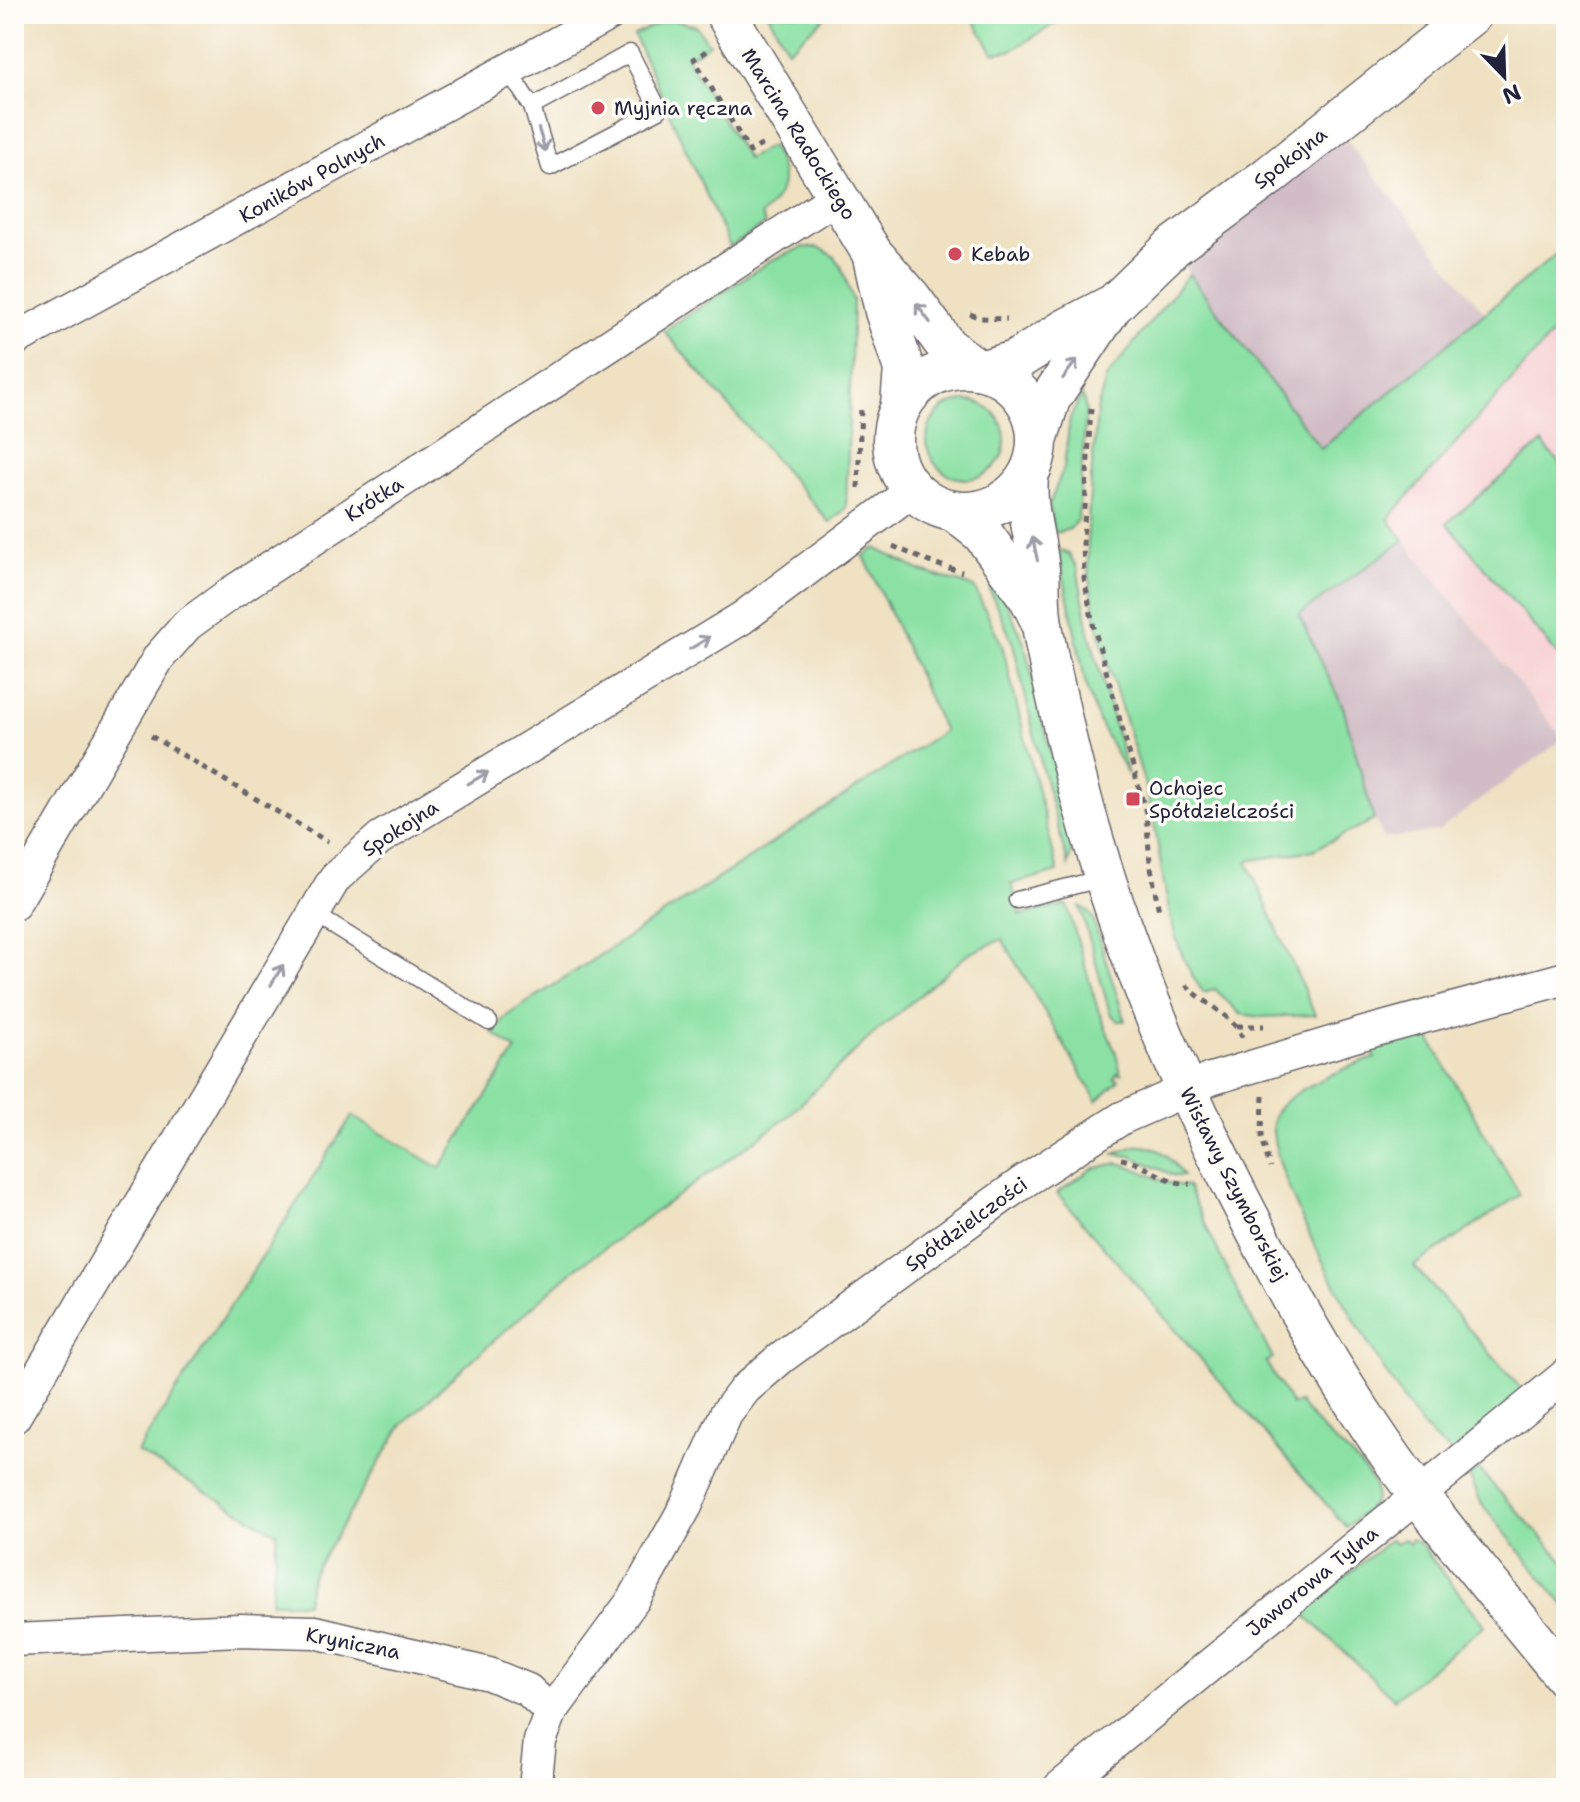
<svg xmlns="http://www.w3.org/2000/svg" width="1580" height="1802" viewBox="0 0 1580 1802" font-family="'Shantell Sans',sans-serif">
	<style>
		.built { fill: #f7cfd1 }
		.industrial { fill: #d2bdc6 }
		.grass { fill: #8be1a4; stroke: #568270; stroke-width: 2 }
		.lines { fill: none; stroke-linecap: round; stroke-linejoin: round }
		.service-casing { stroke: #6a656a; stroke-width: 19 }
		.minor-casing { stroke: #6a656a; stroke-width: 35 }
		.tertiary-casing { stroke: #6a656a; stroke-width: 43 }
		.path { stroke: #6a656a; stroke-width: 5; stroke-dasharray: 6 6; stroke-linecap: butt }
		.service { stroke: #fff; stroke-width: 16 }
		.minor { stroke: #fff; stroke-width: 32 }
		.tertiary { stroke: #fff; stroke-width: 40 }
		.oneway { stroke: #9c9ca7 }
		.poi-dot { fill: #d1495b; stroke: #fdfcf7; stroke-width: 3 }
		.labels { text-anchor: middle; stroke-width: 7; stroke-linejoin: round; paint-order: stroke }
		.poi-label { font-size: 20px; fill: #22223b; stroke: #fdfcf7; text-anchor: start }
		.street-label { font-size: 20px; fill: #22223b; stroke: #fdfcf7 }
	</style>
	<rect width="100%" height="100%" fill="#fdfcf7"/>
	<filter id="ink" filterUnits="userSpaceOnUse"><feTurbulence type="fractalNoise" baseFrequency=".0125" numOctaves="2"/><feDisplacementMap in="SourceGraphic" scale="16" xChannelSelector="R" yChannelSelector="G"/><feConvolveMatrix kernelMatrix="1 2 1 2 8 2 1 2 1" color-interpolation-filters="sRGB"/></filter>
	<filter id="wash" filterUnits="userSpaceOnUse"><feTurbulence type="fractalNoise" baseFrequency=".006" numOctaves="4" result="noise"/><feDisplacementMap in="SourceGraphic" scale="32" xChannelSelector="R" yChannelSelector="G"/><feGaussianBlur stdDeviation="1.8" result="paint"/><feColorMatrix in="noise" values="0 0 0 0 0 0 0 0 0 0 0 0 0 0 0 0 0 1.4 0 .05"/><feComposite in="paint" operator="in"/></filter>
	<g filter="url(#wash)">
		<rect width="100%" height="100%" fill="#efe1c2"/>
		<path class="built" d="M1566,319V742L1388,520Z"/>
		<g class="industrial">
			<path d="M1334,124L1484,312L1321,449L1182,264Z"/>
			<path d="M1404,540L1563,739L1438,831L1383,839L1299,615Z"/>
		</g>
		<g class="grass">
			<path d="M768,14H822L824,18L788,50Z"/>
			<path d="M970,14H1071L1010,51L993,53Z"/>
			<path d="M673,20L696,26L709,44L687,58L747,159L771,146C788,173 786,195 761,215L765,224L730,247L634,35L660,23Z"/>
			<path d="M1566,246V319L1388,519L1404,540L1299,615L1343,707L1374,820L1313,850L1247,861L1315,1015L1261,1017L1240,1014L1215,989L1204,993C1164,942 1165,870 1151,808C1132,730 1098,654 1089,574C1084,522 1094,462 1097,410L1106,378L1189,274L1321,449Z"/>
			<path d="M803,247L820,248L833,256L841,266L853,300L846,508L830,523L664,331L770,261Z"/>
			<path d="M1082,394L1086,410L1078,519L1070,529L1054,533L1049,505L1064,467L1070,418Z"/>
			<circle cx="966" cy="440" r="39"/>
			<path d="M1542,443L1566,471V665L1447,523Z"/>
			<path d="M875,548L921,571L974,587L1002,645L1058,872L1011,884L1021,915L1067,905L1098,1010L1116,1053L1121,1074L1117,1073L1114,1078L1119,1080L1097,1101L1002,939L968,954L870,1037L785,1119L575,1269L454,1376L402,1425L311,1577L306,1603H271L277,1533L137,1452L352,1116L440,1168L516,1050L493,1033L505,1017L944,731L864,556Z"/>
			<path d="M1058,550L1069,554L1077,568L1089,631L1128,775L1100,724L1087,690Z"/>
			<path d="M996,581L1024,642L1073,845L1068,865L1042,768L1013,643L990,591V587Z"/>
			<path d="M1080,906L1088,911L1093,919L1125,1021H1118L1110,1013Z"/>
			<path d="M1427,1034L1520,1195L1414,1266L1523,1391L1452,1453C1443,1445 1432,1438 1424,1429C1390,1387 1254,1160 1275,1114C1285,1092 1351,1065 1375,1058L1372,1048Z"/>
			<path d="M1134,1146C1158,1144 1171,1157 1183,1176H1175L1131,1156L1115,1154Z"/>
			<path d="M1118,1163C1142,1167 1162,1186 1187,1186L1246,1309L1273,1358L1266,1362L1292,1405L1299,1402C1307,1412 1315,1422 1324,1431C1338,1445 1384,1479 1374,1501C1369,1512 1354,1520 1346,1527L1057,1193L1092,1169Z"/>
			<path d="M1478,1469L1566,1563V1608L1481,1503L1469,1475Z"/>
			<path d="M1391,1539L1395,1543L1405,1539L1409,1544L1411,1539L1420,1544L1485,1625L1394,1699L1302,1612Z"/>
		</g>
	</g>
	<g filter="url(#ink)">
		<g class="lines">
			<defs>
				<g id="service">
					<path d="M508,70L532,107L550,167L659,110L630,53L532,107"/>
					<path d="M1017,900L1104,878"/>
					<path d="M314,914L489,1022"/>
				</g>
				<g id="minor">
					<path d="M14,340L610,14"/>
					<path d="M14,904L159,657L187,625L228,595L838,196"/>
					<path d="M14,1417L335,878L380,838L742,618L913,490"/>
					<path d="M14,1640L240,1630L315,1632L489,1674L528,1690L551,1712"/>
					<path d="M535,1788L540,1741L551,1712L634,1599L686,1506L726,1414L745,1389L782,1357L1023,1182L1122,1118L1211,1079L1361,1034L1566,978"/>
					<path d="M1059,1788L1566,1375"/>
				</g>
				<g id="tertiary">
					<path d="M726,14L872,253L911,298L947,347L977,369"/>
					<path d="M873,257L885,311L904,369L901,404"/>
					<circle cx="965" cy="440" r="72"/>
					<path d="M984,370L1015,361L1066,329L1108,307"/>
					<path d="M1038,437L1050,399L1112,306L1173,247L1269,176L1472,14"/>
					<path d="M1028,477C1025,511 1036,537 1039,570C1040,586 1039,601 1041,617C1045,650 1054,683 1061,716C1101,897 1167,1061 1253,1225C1287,1291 1323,1356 1364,1417C1424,1509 1497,1593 1566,1678"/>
					<path d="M954,511L982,533L1030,599L1041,621"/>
				</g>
			</defs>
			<use href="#service" class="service-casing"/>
			<use href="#minor" class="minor-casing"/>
			<use href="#tertiary" class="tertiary-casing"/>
			<g class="path">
				<path d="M659,14L689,18"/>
				<path d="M707,51L694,59L750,152L763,144"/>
				<path d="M970,314L981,318L1007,319"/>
				<path d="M1091,408L1083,541L1084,578L1093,624L1146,813L1150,862L1159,912"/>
				<path d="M858,488L861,406"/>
				<path d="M893,546L929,562L962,572"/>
				<path d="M151,736L328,842"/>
				<path d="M1186,985C1204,1004 1231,1013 1242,1037"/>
				<path d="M1237,1026H1264"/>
				<path d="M1263,1096L1262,1137L1270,1168"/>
				<path d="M1121,1159C1145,1163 1166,1184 1190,1184"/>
			</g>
			<use href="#service" class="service"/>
			<use href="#minor" class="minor"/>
			<use href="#tertiary" class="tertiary"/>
		</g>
		<defs><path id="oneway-shaft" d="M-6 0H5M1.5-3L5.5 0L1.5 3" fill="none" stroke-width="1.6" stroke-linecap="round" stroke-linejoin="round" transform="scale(2)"/></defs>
		<g class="oneway">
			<use href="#oneway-shaft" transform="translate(542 140) rotate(73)"/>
			<use href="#oneway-shaft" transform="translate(923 313) rotate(-127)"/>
			<use href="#oneway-shaft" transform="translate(1070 369) rotate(-53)"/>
			<use href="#oneway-shaft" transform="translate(1035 549) rotate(-102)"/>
			<use href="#oneway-shaft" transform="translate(700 643) rotate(-31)"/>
			<use href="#oneway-shaft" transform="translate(478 778) rotate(-31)"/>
			<use href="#oneway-shaft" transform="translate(277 975) rotate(-59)"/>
		</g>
	</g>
	<g class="poi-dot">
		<circle cx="598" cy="108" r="8"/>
		<circle cx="955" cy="254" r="8"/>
		<rect x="1125" y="791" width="16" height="16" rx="4"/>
	</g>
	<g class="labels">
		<g class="poi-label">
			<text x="614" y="115">Myjnia ręczna</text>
			<text x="971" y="261">Kebab</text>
			<text x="1149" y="795">Ochojec<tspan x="1149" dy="23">Spółdzielczości</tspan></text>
		</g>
		<g class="street-label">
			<text transform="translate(799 134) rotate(58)" y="7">Marcina Radockiego</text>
			<text transform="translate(1290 158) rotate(-38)" y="7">Spokojna</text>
			<text transform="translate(312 178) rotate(-29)" y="7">Koników Polnych</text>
			<text transform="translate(374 499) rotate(-33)" y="7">Krótka</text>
			<text transform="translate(400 828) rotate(-33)" y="7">Spokojna</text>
			<text transform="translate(1234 1184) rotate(63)" y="7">Wisławy Szymborskiej</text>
			<text transform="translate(966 1224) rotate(-36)" y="7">Spółdzielczości</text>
			<text transform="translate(1312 1581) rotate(-39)" y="7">Jaworowa Tylna</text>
			<text transform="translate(353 1643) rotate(11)" y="7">Kryniczna</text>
		</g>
	</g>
	<rect width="1580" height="1802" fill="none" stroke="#fdfcf7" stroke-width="48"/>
	<g transform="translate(1504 76) rotate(157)" stroke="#fdfcf7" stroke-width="6" paint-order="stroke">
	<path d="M0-6L14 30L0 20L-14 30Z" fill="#22223b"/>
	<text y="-12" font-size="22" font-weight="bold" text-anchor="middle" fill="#22223b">N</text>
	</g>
</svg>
